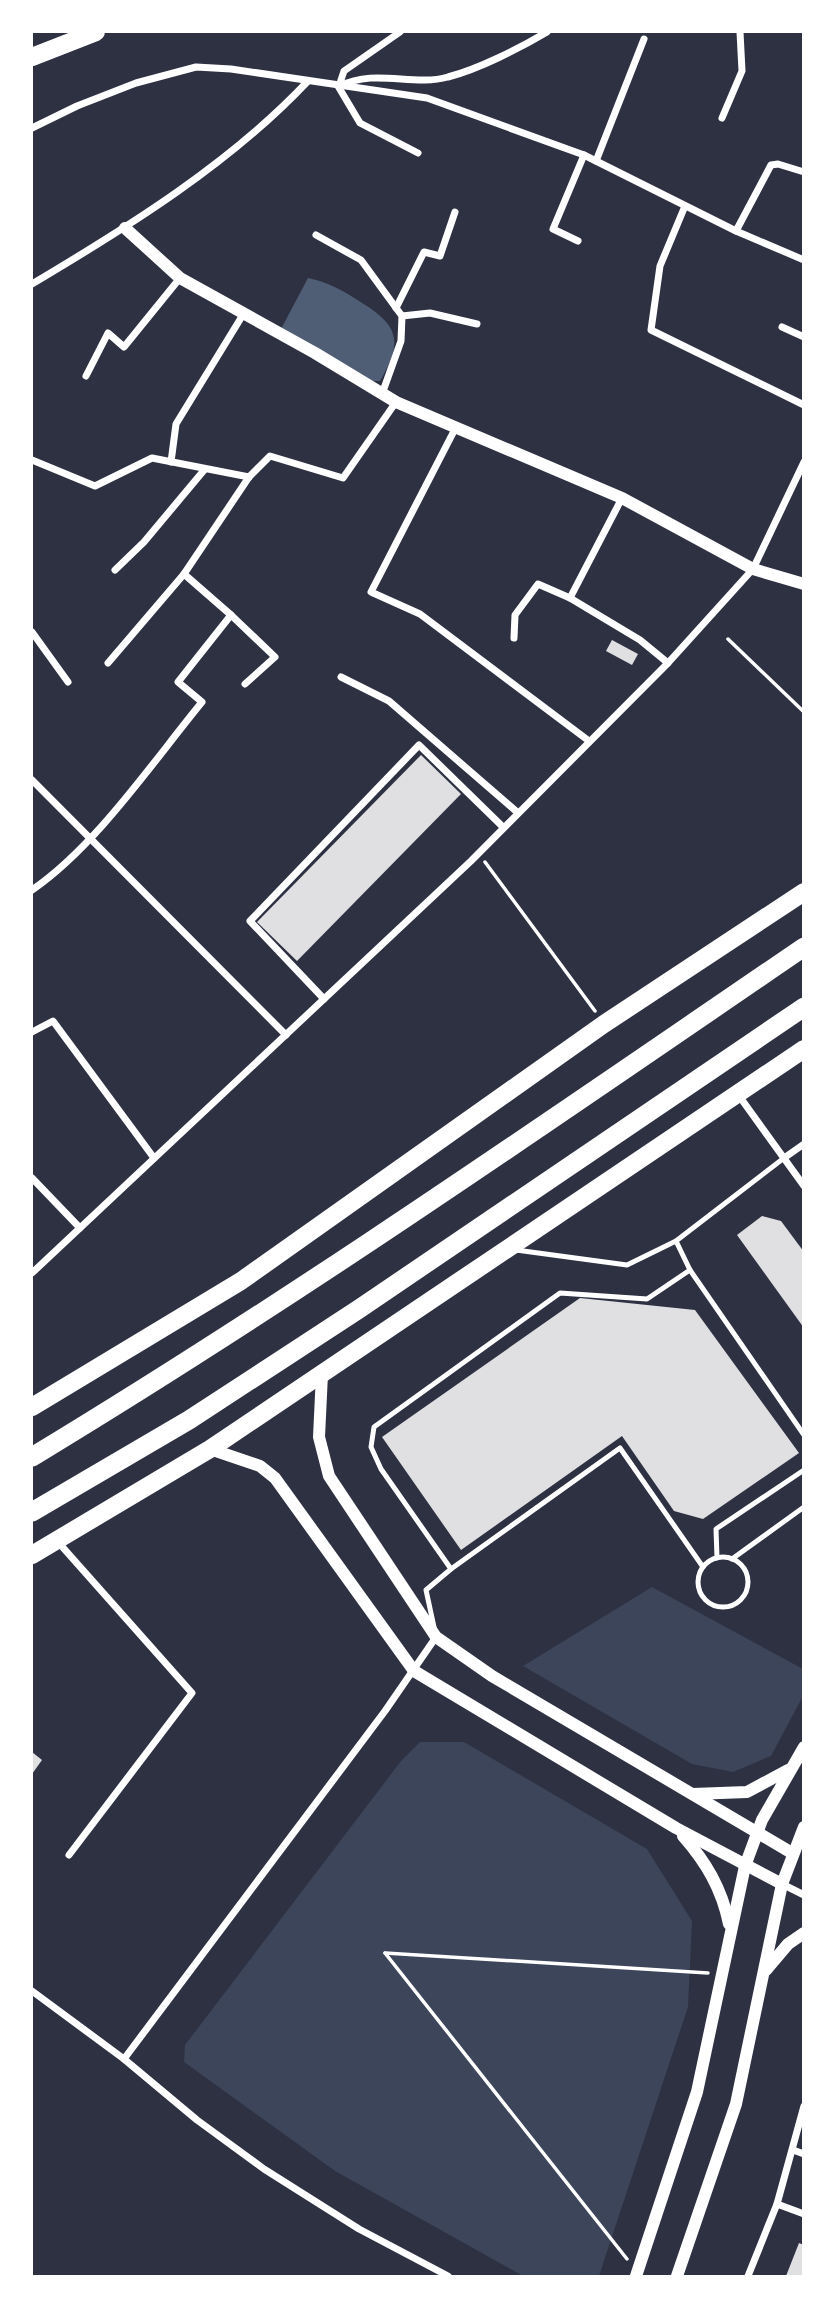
<svg xmlns="http://www.w3.org/2000/svg" width="835" height="2308" viewBox="0 0 835 2308" font-family="Lato,sans-serif">
	<style>
		.green { fill: #3c4559 }
		.water { fill: #4f5d75 }
		.building { fill: #e0e0e3 }
		.lines { fill: none; stroke-linecap: round; stroke-linejoin: round }
		.path { stroke: #fff; stroke-width: 3.5 }
		.service { stroke: #fff; stroke-width: 5 }
		.minor { stroke: #fff; stroke-width: 7 }
		.tertiary { stroke: #fff; stroke-width: 12 }
		.primary { stroke: #fff; stroke-width: 18 }
		.motorway { stroke: #fff; stroke-width: 19 }
	</style>
	<rect width="100%" height="100%" fill="#2d3142"/>
	<g class="green">
		<path d="M652,1587L803,1669V1696L771,1756L733,1772L692,1764L523,1666Z"/>
		<path d="M420,1742H464L647,1849L692,1921L688,2007L599,2276H523L335,2171L184,2062L185,2045L401,1761Z"/>
	</g>
	<path class="water" d="M308,278C328,282 342,290 359,301C397,324 405,340 380,381H366L281,329Z"/>
	<g class="building">
		<path d="M612,640L638,654L632,665L606,651Z"/>
		<path d="M421,755L461,794L297,961L257,922Z"/>
		<path d="M762,1216L781,1221L804,1252V1328L737,1235Z"/>
		<path d="M580,1298L695,1310L799,1453L703,1519L674,1511L622,1436L461,1550L382,1437Z"/>
		<path d="M32,1752L42,1760L32,1774Z"/>
		<path d="M799,2243L804,2245V2276H786Z"/>
	</g>
	<g class="lines">
		<g class="path">
			<path d="M728,639L804,712"/>
			<path d="M485,862L595,1011"/>
			<path d="M385,1953L627,2259"/>
			<path d="M385,1953L708,1973"/>
		</g>
		<g class="service">
			<path d="M516,1250L627,1265L676,1241"/>
			<path d="M690,1270L676,1241L784,1158"/>
			<circle cx="723" cy="1582" r="25"/>
			<path d="M717,1558L716,1529L804,1470"/>
			<path d="M732,1559L804,1507"/>
			<path d="M451,1569L381,1469L371,1447L374,1427L560,1293L647,1299L690,1270L804,1435"/>
			<path d="M434,1627L426,1590L451,1569L620,1448L703,1567"/>
		</g>
		<g class="minor">
			<path d="M338,86L360,123L418,153"/>
			<path d="M339,86L344,71L400,32"/>
			<path d="M340,86C375,68 413,87 448,77C479,69 520,48 547,32"/>
			<path d="M722,118L742,71L740,32"/>
			<path d="M32,128L77,106L136,83L196,67L231,69L427,98L584,155L736,231L804,260"/>
			<path d="M596,161L644,39"/>
			<path d="M685,206L660,266L651,330L804,405"/>
			<path d="M736,231L771,165L778,164L804,172"/>
			<path d="M316,235L361,260L402,316L401,341L382,394"/>
			<path d="M578,241L553,229L584,155"/>
			<path d="M32,284C128,227 231,163 308,81"/>
			<path d="M396,308L424,252L440,256L455,212"/>
			<path d="M402,316L430,313L477,324"/>
			<path d="M782,327L804,337"/>
			<path d="M86,376L108,333L124,347L180,278"/>
			<path d="M455,429L371,592L420,614L589,741"/>
			<path d="M32,460L95,486L152,458L249,477"/>
			<path d="M171,462L176,424L244,313"/>
			<path d="M115,570L144,542L205,469"/>
			<path d="M570,598L640,640L668,663"/>
			<path d="M231,615L275,657L245,684"/>
			<path d="M32,632L68,682"/>
			<path d="M514,638L515,615L538,584L570,598L622,498"/>
			<path d="M108,663L184,574L249,477L270,456L343,478L396,402"/>
			<path d="M341,677L389,701L517,812"/>
			<path d="M32,780L286,1035"/>
			<path d="M32,890C96,846 152,763 202,702L178,682L231,615L184,574"/>
			<path d="M324,999L250,921L419,745L503,827"/>
			<path d="M32,1032L53,1021L154,1158"/>
			<path d="M737,1093L804,1186"/>
			<path d="M784,1158L804,1144"/>
			<path d="M32,1178L80,1228"/>
			<path d="M32,1273L471,861L668,663L753,569L804,462"/>
			<path d="M58,1542L192,1693L69,1855"/>
			<path d="M782,1884L804,1895"/>
			<path d="M32,1991L124,2059L197,2120L264,2169L359,2229L448,2276"/>
			<path d="M124,2059L385,1711L436,1637"/>
			<path d="M793,2150L804,2154"/>
			<path d="M777,2204L804,2214"/>
			<path d="M748,2276L777,2204L804,2106"/>
		</g>
		<g class="tertiary">
			<path d="M125,228L180,278L315,353L396,402L622,498L753,569L804,584"/>
			<path d="M322,1374L319,1437L329,1476L436,1637L492,1676L792,1853"/>
			<path d="M210,1449L260,1466L275,1478L414,1671L676,1828L782,1884"/>
			<path d="M693,1794L747,1792L788,1770"/>
			<path d="M683,1836C706,1862 722,1889 729,1924"/>
			<path d="M766,1970L788,1944L804,1933"/>
			<path d="M636,2276L697,2092L745,1866L762,1820L804,1747"/>
			<path d="M677,2276L736,2104L782,1884L804,1827"/>
		</g>
		<g class="primary">
			<path d="M32,57L96,32"/>
			<path d="M32,1407L241,1281L604,1024L804,892"/>
			<path d="M32,1555L210,1449L804,1049"/>
		</g>
		<g class="motorway">
			<path d="M32,1457C295,1298 549,1121 804,947"/>
			<path d="M32,1512L189,1420L359,1309L804,1007"/>
		</g>
	</g>
	<rect width="835" height="2308" fill="none" stroke="#ffffff" stroke-width="66"/>
</svg>
